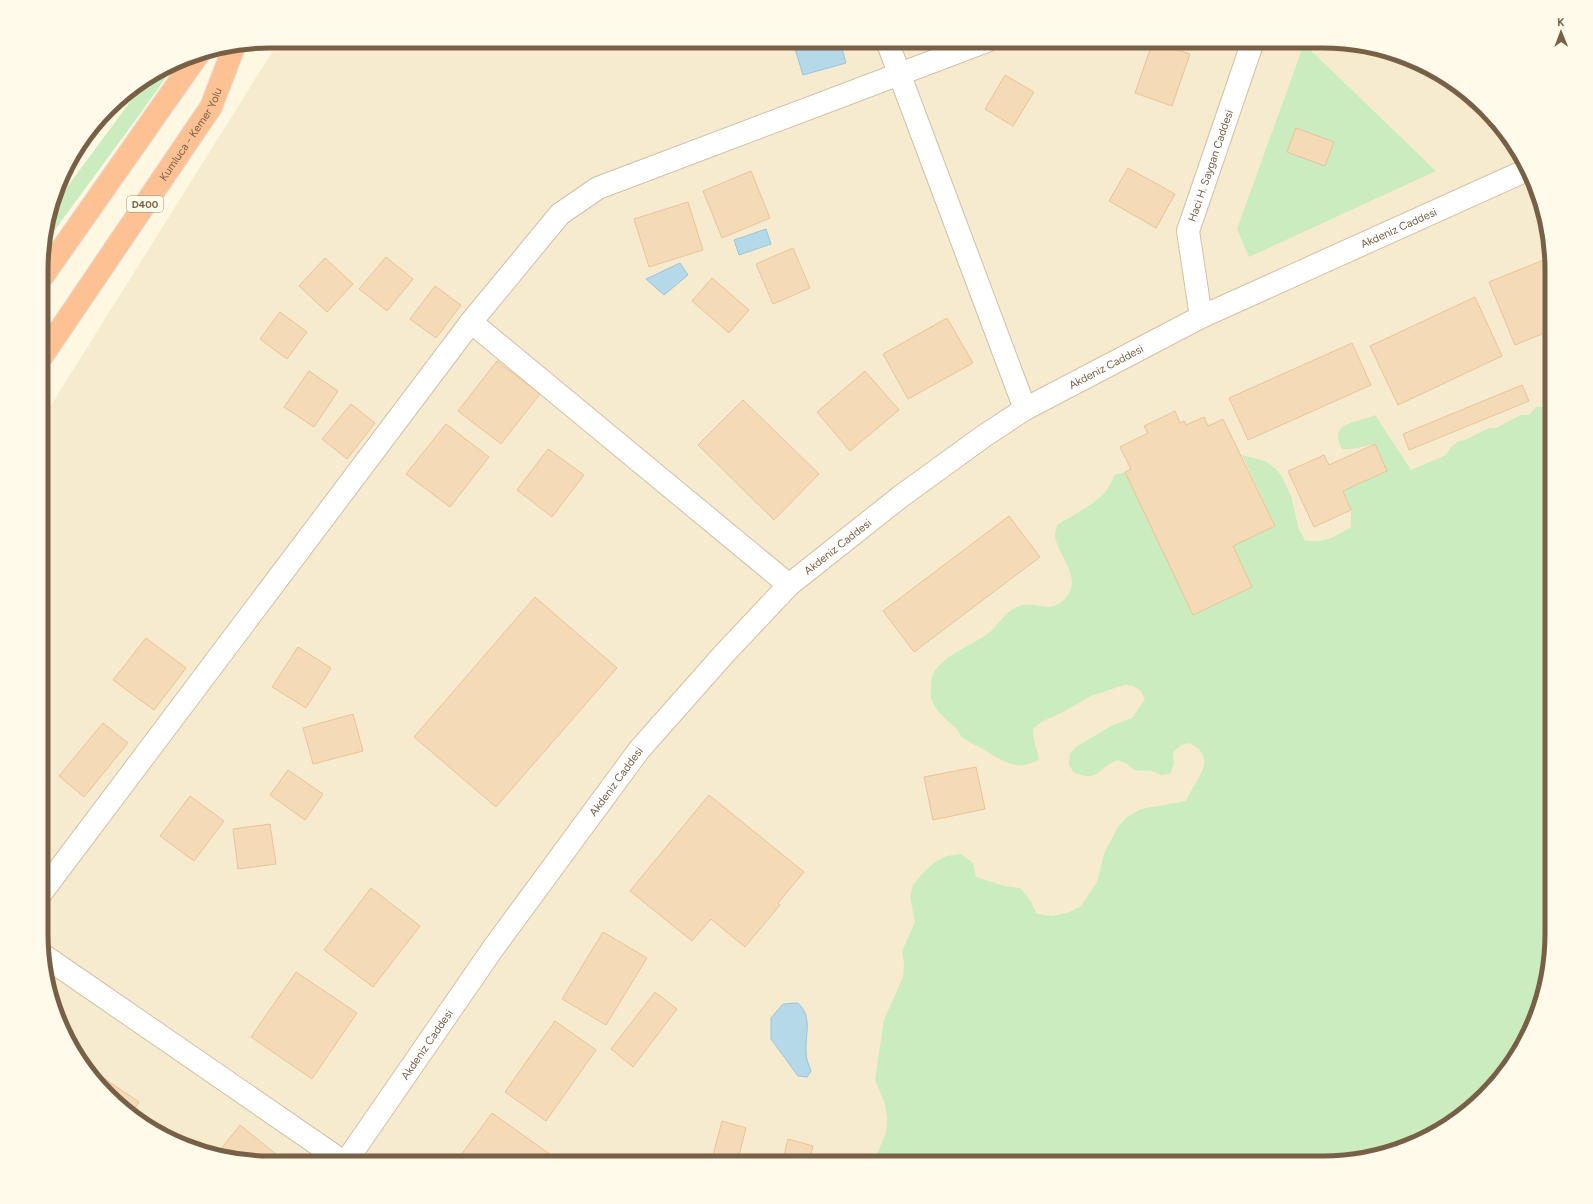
<svg xmlns="http://www.w3.org/2000/svg" width="1593" height="1204" viewBox="0 0 1593 1204" font-family="Figtree,sans-serif">
	<style>
		.residential { fill: #f6ebcf }
		.green { fill: #caecbf }
		.water { fill: #b5d9e9; stroke: #9ac6db }
		.building { fill: #f5dab7; stroke: #e9c496 }
		.lines { fill: none; stroke-linecap: round; stroke-linejoin: round }
		.street-casing { stroke: #d0c0a8; stroke-width: 24 }
		.secondary-casing { stroke: #d3c1a4; stroke-width: 24 }
		.highway-casing { stroke: #e4dfda; stroke-width: 24 }
		.street { stroke: #fff; stroke-width: 22 }
		.secondary { stroke: #fff; stroke-width: 22 }
		.highway { stroke: #fdc194; stroke-width: 22 }
		.labels { text-anchor: middle; stroke-width: 3.5; stroke-linejoin: round; paint-order: stroke }
		.shield { fill: #fffae9; stroke: #a08e77; stroke-width: 1 }
		.shield-label { font-size: 10px; font-weight: bold; fill: #776046 }
		.street-label { font-size: 11px; fill: #776046; stroke: #fffae9 }
		.rim { fill: none; stroke: #776046; stroke-width: 5 }
	</style>
	<rect width="100%" height="100%" fill="#fef8e2"/>
	<path class="residential" d="M279,41H1338L1411,58L1474,98L1529,169L1548,225L1552,269V798L953,1163H255L182,1146L119,1106L65,1036L42,950L43,418Z"/>
	<g class="green">
		<path d="M1304,44L1436,171L1249,257L1237,229Z"/>
		<path d="M174,66L140,114L43,246V240L56,202L144,83Z"/>
		<path d="M1552,402L1551,950L1535,1022L1495,1085L1424,1140L1368,1159L1323,1163H877L875,1159L886,1133L887,1118L885,1104L875,1080L884,1020L903,977L904,963L902,951L915,922L910,897L913,885L924,872L935,862L947,856L961,854L973,863L976,877L1004,886L1020,888L1030,900L1037,914L1052,916L1067,913L1081,906L1097,882L1104,854L1118,827L1127,817L1141,809L1186,801C1195,779 1220,760 1190,743L1181,745L1173,752L1174,764L1170,774L1161,775L1152,771L1134,770L1127,764L1118,760C1097,767 1100,784 1073,772L1069,764L1070,754L1076,747L1111,726L1132,718L1145,699L1141,691L1133,686L1124,685L1091,696L1061,713L1041,722L1033,729C1033,740 1037,749 1039,759C1017,774 1001,759 981,748C976,745 968,742 963,738C960,735 958,731 956,728C947,720 934,710 931,698C930,694 931,689 931,686C931,680 932,674 936,669C949,653 970,646 986,635C998,627 1003,613 1017,607C1036,599 1052,617 1067,596C1083,575 1055,554 1055,534C1055,532 1057,528 1057,525C1073,515 1093,506 1106,491C1110,486 1112,480 1115,475L1125,472L1193,615L1252,587L1233,546L1275,526L1242,455L1265,461L1276,469L1282,477L1291,496L1299,530L1305,540C1326,544 1334,537 1351,527V510L1343,491L1387,471L1375,444L1352,449H1342C1327,422 1358,423 1375,415L1411,470L1446,455L1451,447L1459,441L1465,440L1489,428H1496L1521,415H1529L1536,407H1544Z"/>
	</g>
	<g class="water">
		<path d="M822,41H840L846,63L803,75L795,49Z"/>
		<path d="M766,229L771,244L739,255L734,240Z"/>
		<path d="M680,263L688,275L664,295L646,279Z"/>
		<path d="M798,1003C813,1017 805,1034 806,1053C806,1059 809,1065 811,1071L807,1077L798,1076L771,1039V1018L783,1004Z"/>
	</g>
	<g class="building">
		<path d="M1153,41L1190,54L1172,106L1135,93Z"/>
		<path d="M1005,75L1034,92L1013,126L985,109Z"/>
		<path d="M1463,91L1474,98L1479,104L1469,107Z"/>
		<path d="M1296,128L1334,142L1325,166L1287,152Z"/>
		<path d="M1128,168L1175,194L1156,228L1109,201Z"/>
		<path d="M751,171L770,218L722,238L703,191Z"/>
		<path d="M688,202L703,250L649,267L634,219Z"/>
		<path d="M793,248L810,288L773,304L756,264Z"/>
		<path d="M386,257L413,279L387,311L359,289Z"/>
		<path d="M1551,257L1552,330L1515,345L1489,282Z"/>
		<path d="M325,258L353,284L327,312L299,286Z"/>
		<path d="M712,278L749,310L729,333L692,301Z"/>
		<path d="M435,286L461,305L436,338L410,319Z"/>
		<path d="M1475,297L1502,356L1398,405L1370,346Z"/>
		<path d="M280,312L307,332L287,359L260,339Z"/>
		<path d="M947,318L973,363L908,399L883,354Z"/>
		<path d="M1352,343L1371,385L1248,440L1229,398Z"/>
		<path d="M497,361L540,394L501,444L458,411Z"/>
		<path d="M309,371L338,391L314,427L284,407Z"/>
		<path d="M865,371L899,410L850,451L817,412Z"/>
		<path d="M1522,385L1529,401L1409,450L1403,434Z"/>
		<path d="M743,400L819,474L774,520L698,445Z"/>
		<path d="M351,404L375,423L347,459L322,439Z"/>
		<path d="M1175,411L1180,423L1184,421L1186,425L1204,417L1208,426L1223,419L1275,526L1233,546L1252,587L1193,615L1125,472L1131,469L1120,447L1148,433L1144,426Z"/>
		<path d="M446,424L489,457L450,507L406,474Z"/>
		<path d="M1375,444L1387,471L1343,491L1351,510L1314,527L1288,471L1324,455L1329,465Z"/>
		<path d="M548,449L584,475L552,517L517,490Z"/>
		<path d="M1009,516L1040,557L914,652L883,611Z"/>
		<path d="M535,597L617,668L496,807L414,737Z"/>
		<path d="M146,638L186,668L154,710L113,680Z"/>
		<path d="M298,647L331,668L306,708L272,687Z"/>
		<path d="M353,714L363,751L313,764L303,728Z"/>
		<path d="M103,723L128,743L84,797L59,776Z"/>
		<path d="M976,767L985,809L933,820L924,777Z"/>
		<path d="M288,770L323,794L305,820L270,795Z"/>
		<path d="M709,795L804,872L778,903L780,905L745,947L711,919L692,941L630,891Z"/>
		<path d="M190,796L224,821L194,861L160,836Z"/>
		<path d="M270,824L276,864L238,869L233,829Z"/>
		<path d="M371,888L420,926L373,987L324,950Z"/>
		<path d="M603,932L647,958L606,1025L562,999Z"/>
		<path d="M296,972L357,1013L312,1079L251,1037Z"/>
		<path d="M655,992L677,1009L633,1067L611,1049Z"/>
		<path d="M555,1021L596,1050L546,1121L505,1092Z"/>
		<path d="M99,1075L139,1102L131,1114L119,1106L97,1078Z"/>
		<path d="M492,1113L561,1162L455,1163Z"/>
		<path d="M722,1121L746,1128L737,1163H711Z"/>
		<path d="M240,1125L287,1163H255L217,1154Z"/>
		<path d="M788,1139L813,1146L809,1163H782Z"/>
	</g>
	<g class="lines">
		<defs>
			<g id="street">
				<path d="M887,41L1025,409"/>
				<path d="M471,322L789,585"/>
				<path d="M42,892L471,322L560,214L598,188L987,41"/>
				<path d="M43,955L345,1163"/>
			</g>
			<g id="secondary">
				<path id="s1" d="M1201,317L1188,231L1253,41"/>
				<path id="s2" d="M345,1163L494,947L639,750L724,654L789,585L900,497L984,436L1025,409L1201,317L1529,169"/>
			</g>
			<g id="highway">
				<path d="M43,276L200,52"/>
				<path id="s3" d="M43,355L211,107L234,47"/>
			</g>
		</defs>
		<use href="#street" class="street-casing"/>
		<use href="#secondary" class="secondary-casing"/>
		<use href="#highway" class="highway-casing"/>
		<use href="#street" class="street"/>
		<use href="#secondary" class="secondary"/>
		<use href="#highway" class="highway"/>
	</g>
	<g class="labels">
		<rect class="shield" x="127" y="196" width="36" height="16" rx="3"/>
		<g class="shield-label">
			<text x="145" y="208">D400</text>
		</g>
		<g class="street-label">
			<text dy="4" stroke="none"><textPath href="#s3" startOffset="266">Kumluca - Kemer Yolu</textPath></text>
			<text dy="4" stroke="none"><textPath href="#s1" startOffset="156">Haci H. Saygan Caddesi</textPath></text>
			<text dy="4" stroke="none"><textPath href="#s2" startOffset="1440">Akdeniz Caddesi</textPath></text>
			<text dy="4" stroke="none"><textPath href="#s2" startOffset="1116">Akdeniz Caddesi</textPath></text>
			<text dy="4" stroke="none"><textPath href="#s2" startOffset="792">Akdeniz Caddesi</textPath></text>
			<text dy="4" stroke="none"><textPath href="#s2" startOffset="468">Akdeniz Caddesi</textPath></text>
			<text dy="4" stroke="none"><textPath href="#s2" startOffset="144">Akdeniz Caddesi</textPath></text>
		</g>
	</g>
	<path d="M0 0H1593V1204H0ZM270 48H1323A222 222 0 0 1 1545 270V934A222 222 0 0 1 1323 1156H270A222 222 0 0 1 48 934V270A222 222 0 0 1 270 48Z" fill="#fffae9" fill-rule="evenodd"/>
	<path class="rim" d="M270 48H1323A222 222 0 0 1 1545 270V934A222 222 0 0 1 1323 1156H270A222 222 0 0 1 48 934V270A222 222 0 0 1 270 48Z"/>
	<g transform="translate(1561 32) rotate(359)" stroke="#fffae9" stroke-width="3" paint-order="stroke">
	<path d="M0-3L7 15L0 10L-7 15Z" fill="#776046"/>
	<text y="-6" font-size="11" font-weight="bold" text-anchor="middle" fill="#776046">K</text>
	</g>
</svg>
